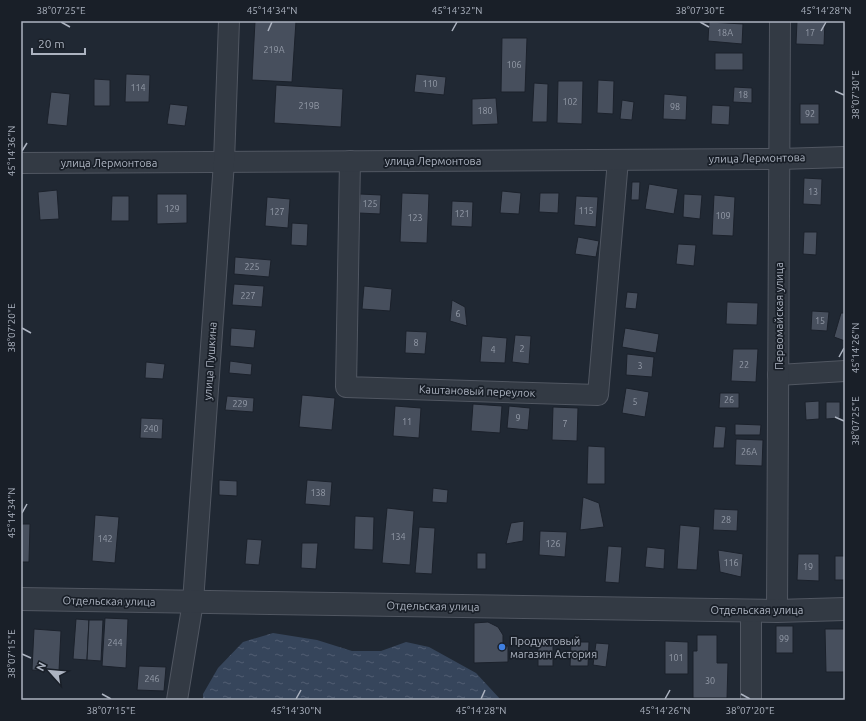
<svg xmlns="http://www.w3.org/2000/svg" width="866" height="721" viewBox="0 0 866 721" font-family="Ubuntu,sans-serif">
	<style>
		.water { fill: url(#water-ripples) }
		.building { fill: #474f5d; stroke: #1b212b }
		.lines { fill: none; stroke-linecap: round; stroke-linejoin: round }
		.minor-casing { stroke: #515762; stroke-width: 22 }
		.tertiary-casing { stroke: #515762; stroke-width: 24 }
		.minor { stroke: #333a44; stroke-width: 20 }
		.tertiary { stroke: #333a44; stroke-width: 22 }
		.ticks { fill: none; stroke: #adb4c1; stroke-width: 1.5 }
		.shop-dot { fill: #3f7fe0; stroke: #191f28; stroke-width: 1.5 }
		.labels { text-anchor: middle; stroke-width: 3.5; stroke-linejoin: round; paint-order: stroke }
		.number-label { font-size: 9px; fill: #949ba8 }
		.street-label { font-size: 11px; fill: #adb4c1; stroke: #191f28 }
		.poi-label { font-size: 11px; fill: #adb4c1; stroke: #191f28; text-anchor: start }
		.neatline { fill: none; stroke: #adb4c1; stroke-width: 1.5 }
		.ticks-label { font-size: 10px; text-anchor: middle; fill: #adb4c1 }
	</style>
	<defs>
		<pattern id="water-ripples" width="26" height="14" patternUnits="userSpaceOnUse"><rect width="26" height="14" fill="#36455b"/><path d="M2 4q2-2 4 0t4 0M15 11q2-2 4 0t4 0" fill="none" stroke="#505d71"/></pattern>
	</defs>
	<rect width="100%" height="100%" fill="#202833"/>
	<path class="water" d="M273,633L317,640L352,651H381L406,642L429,647L476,673L501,700H203V694L218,668L243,642Z"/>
	<g class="building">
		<path d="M255,21H296L292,82L252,80Z"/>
		<path d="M797,21H825L824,45L796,44Z"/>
		<path d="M709,22L743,24L742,44L708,41Z"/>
		<path d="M502,38H527L525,92H501Z"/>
		<rect x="715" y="53" width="28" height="17"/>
		<path d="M126,74L150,75L149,102H125Z"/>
		<path d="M416,74L446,77L444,95L414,92Z"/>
		<path d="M94,79L110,80V106H94Z"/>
		<path d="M598,80L614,81L613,114L597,113Z"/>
		<path d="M558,81H583L582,124L557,123Z"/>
		<path d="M534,83L548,84L547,122H532Z"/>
		<path d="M276,85L343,89L341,127L274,123Z"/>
		<path d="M734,87L752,88V103L733,102Z"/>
		<path d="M51,92L70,94L67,126L47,124Z"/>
		<path d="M664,94L687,96L686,120L663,119Z"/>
		<path d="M496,98L498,124L472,125V99Z"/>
		<path d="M622,100L634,102L632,120L620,119Z"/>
		<path d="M170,104L188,106L185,126L167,124Z"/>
		<rect x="800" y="104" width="19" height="20"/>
		<path d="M712,105L730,106L729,125L711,124Z"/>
		<path d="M804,178L822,179L821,205L803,204Z"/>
		<path d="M632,182H640L639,200H631Z"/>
		<path d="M649,184L678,189L674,214L645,209Z"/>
		<path d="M57,190L59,219L40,220L38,192Z"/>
		<path d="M502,191L521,193L519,214L500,213Z"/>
		<rect x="21" y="192" width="1" height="22"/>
		<path d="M402,193L429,194L427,243L400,242Z"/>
		<path d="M540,193H559L558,213L539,212Z"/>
		<path d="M157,194H187V223L157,224Z"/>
		<path d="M360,194L381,195L380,214L359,213Z"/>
		<path d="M684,194L702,195L700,219L683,217Z"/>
		<path d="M714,195L735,197L733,236L712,235Z"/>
		<path d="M112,196H129V221H111Z"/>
		<path d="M576,196L598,197L596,227L574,225Z"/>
		<path d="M267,197L290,199L288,228L265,226Z"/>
		<path d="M452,201L473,202L472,227L451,226Z"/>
		<path d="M292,223L308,224L307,246L291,245Z"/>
		<path d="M804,232H817L816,255L803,254Z"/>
		<path d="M578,237L599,241L596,257L575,254Z"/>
		<path d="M678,244L696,245L694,266L676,264Z"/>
		<path d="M235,257L271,260L269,277L234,274Z"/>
		<path d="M234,284L264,286L262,307L232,305Z"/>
		<path d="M364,286L392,289L390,311L362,309Z"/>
		<path d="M627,292L638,293L636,309L625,308Z"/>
		<path d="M452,300L465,307L467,326L450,321Z"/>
		<path d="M727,302L758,303L757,325L726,324Z"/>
		<path d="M812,311L829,312L827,331L811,330Z"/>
		<path d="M841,313H845V341L834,337Z"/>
		<path d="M231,328L256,330L254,348L230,346Z"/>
		<path d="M625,328L659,334L656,353L622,347Z"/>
		<path d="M406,331L427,332L425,354L405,353Z"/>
		<path d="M515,335L531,336L529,364L512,362Z"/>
		<path d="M482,336L507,338L505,363L480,362Z"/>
		<path d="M733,349H758L756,382L731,381Z"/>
		<path d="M627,354L654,357L652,377L626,375Z"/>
		<path d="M230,361L252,364L251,375L229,373Z"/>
		<path d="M146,362L165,364L163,379L145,378Z"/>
		<path d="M626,388L649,392L645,417L622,413Z"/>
		<path d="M720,393H739V408H719Z"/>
		<path d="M302,395L335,398L332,430L299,427Z"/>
		<path d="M227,396L254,398L253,412L225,410Z"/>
		<path d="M819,401V419L806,420L805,402Z"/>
		<path d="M826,402H840V418L826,419Z"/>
		<path d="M473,404L502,406L500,433L471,431Z"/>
		<path d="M395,406L421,408L419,438L393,436Z"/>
		<path d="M509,406L530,408L528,430L507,428Z"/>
		<path d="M553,407L578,408L577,441L552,440Z"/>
		<path d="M141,418L163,419L162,439L140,438Z"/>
		<path d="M735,424L761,425L760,435H735Z"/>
		<path d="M715,426L726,427L724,448H713Z"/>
		<path d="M736,439L763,440L762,466L735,465Z"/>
		<path d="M588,446L605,447V484H587Z"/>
		<path d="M219,480L237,481V496L219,495Z"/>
		<path d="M307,480L332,482L330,506L305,504Z"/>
		<path d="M433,488L448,490L447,503L432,502Z"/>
		<path d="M583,497L599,503L604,527L580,530Z"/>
		<path d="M387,508L414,511L410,565L382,563Z"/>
		<path d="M714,509L738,510L737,531L713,530Z"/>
		<path d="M95,515L119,517L115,563L92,561Z"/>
		<path d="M355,516L374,517L373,550L354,549Z"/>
		<path d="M524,521L523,541L506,544L511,523Z"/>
		<path d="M21,524H30L29,562H21Z"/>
		<path d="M680,525L700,527L697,570L677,569Z"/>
		<path d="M419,527L435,528L432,574L415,573Z"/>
		<path d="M540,531L567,532L565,557L539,555Z"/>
		<path d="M247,539L262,540L259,565L245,564Z"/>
		<path d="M302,543H318L316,569L301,568Z"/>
		<path d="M608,546L622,547L619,583L605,582Z"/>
		<path d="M647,547L665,549L664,569L645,567Z"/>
		<path d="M718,550L743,554L741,577L720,572Z"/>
		<rect x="477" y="553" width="9" height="16"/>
		<path d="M798,554H819V581L797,580Z"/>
		<rect x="835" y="556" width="10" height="24"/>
		<path d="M105,618L128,619L126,668L102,666Z"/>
		<path d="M76,619L89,620L87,660L73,659Z"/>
		<path d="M89,620H103L101,661L87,660Z"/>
		<path d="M488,622L498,627L503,635V646H508V662L474,663V623Z"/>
		<rect x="776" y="626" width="17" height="27"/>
		<path d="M34,629L61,631L59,671L32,670Z"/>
		<path d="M825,629H845V672H826Z"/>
		<path d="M697,635H717V663H728L727,698H693V651H697Z"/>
		<rect x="538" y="638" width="15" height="28"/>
		<path d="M665,641L688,642V674H665Z"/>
		<path d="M571,642H589L588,666H570Z"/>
		<path d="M596,643L609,644L606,667L593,665Z"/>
		<path d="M139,666L166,667L164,691L137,690Z"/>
	</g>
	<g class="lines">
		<defs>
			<g id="minor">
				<path d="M350,161L346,387L598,395L618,160"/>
				<path d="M21,163L779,159L845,157"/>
				<path d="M778,375L845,371"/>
				<path d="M777,611L780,21"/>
				<path d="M177,700L193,602L224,162L229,21"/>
				<path d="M751,700V610"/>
			</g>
			<path id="tertiary" d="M21,599L777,611L845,609"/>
		</defs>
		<use href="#minor" class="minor-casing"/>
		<use href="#tertiary" class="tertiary-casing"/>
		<use href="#minor" class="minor"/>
		<use href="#tertiary" class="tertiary"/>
	</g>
	<path class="ticks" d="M61,22L70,27M700,22L709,27M268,31L272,22M452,31L457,22M821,31L826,22M835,91L844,95M22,151L27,143M22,328L31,333M839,357L844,348M835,417L844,421M22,513L27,504M22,654L31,658M102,694L111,699M741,694L750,699M296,699L301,690M481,699L485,690M665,699L670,690"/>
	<circle class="shop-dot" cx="502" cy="647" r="4"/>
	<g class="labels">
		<g class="number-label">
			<text x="725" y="36">18А</text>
			<text x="810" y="36">17</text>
			<text x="274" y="53">219А</text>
			<text x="514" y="68">106</text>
			<text x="430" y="87">110</text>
			<text x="138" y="91">114</text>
			<text x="743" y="98">18</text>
			<text x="570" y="105">102</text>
			<text x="309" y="109">219В</text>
			<text x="675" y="110">98</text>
			<text x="485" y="114">180</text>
			<text x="810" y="117">92</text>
			<text x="813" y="195">13</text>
			<text x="370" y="207">125</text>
			<text x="172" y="212">129</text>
			<text x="586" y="214">115</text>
			<text x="277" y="215">127</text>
			<text x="462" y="217">121</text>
			<text x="723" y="219">109</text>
			<text x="415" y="221">123</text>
			<text x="252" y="270">225</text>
			<text x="248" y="299">227</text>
			<text x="458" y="317">6</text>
			<text x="820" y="324">15</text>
			<text x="416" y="346">8</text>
			<text x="522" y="352">2</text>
			<text x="493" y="353">4</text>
			<text x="744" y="368">22</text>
			<text x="640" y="369">3</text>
			<text x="729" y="403">26</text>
			<text x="635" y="405">5</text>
			<text x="240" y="407">229</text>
			<text x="518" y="421">9</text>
			<text x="407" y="425">11</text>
			<text x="565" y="427">7</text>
			<text x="151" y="432">240</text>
			<text x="749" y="455">26А</text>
			<text x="318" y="496">138</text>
			<text x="726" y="523">28</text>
			<text x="398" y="540">134</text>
			<text x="105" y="542">142</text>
			<text x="553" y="547">126</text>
			<text x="731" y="566">116</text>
			<text x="808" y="570">19</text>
			<text x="784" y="642">99</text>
			<text x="115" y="646">244</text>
			<text x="676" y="661">101</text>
			<text x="152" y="682">246</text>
			<text x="710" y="684">30</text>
		</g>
		<g class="street-label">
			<text transform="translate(757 158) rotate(-1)" y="4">улица Лермонтова</text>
			<text x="433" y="165">улица Лермонтова</text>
			<text x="109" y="167">улица Лермонтова</text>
			<text transform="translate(779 316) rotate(-90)" y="4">Первомайская улица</text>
			<text transform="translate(210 361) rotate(-86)" y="4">улица Пушкина</text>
			<text transform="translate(477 391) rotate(2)" y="4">Каштановый переулок</text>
			<text transform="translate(109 601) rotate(1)" y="4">Отдельская улица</text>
			<text transform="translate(433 606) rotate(1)" y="4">Отдельская улица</text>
			<text x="757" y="614">Отдельская улица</text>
		</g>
		<g class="poi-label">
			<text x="510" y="645">Продуктовый<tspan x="510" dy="13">магазин Астория</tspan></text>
		</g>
	</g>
	<rect width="866" height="721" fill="none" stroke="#191f28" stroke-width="44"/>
	<g transform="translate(50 671) rotate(297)" stroke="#191f28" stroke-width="3" paint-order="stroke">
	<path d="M0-3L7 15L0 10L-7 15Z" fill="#adb4c1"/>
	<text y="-6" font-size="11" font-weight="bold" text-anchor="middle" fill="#adb4c1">N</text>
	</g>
	<path d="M32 48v6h53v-6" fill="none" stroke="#adb4c1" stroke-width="2"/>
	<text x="38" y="48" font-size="12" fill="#adb4c1" stroke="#191f28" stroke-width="3" paint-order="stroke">20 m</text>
	<rect x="22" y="22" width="822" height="677" class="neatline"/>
	<g class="ticks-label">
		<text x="61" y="14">38°07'25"E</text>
		<text x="272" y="14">45°14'34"N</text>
		<text x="457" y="14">45°14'32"N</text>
		<text x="700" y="14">38°07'30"E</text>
		<text x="826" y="14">45°14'28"N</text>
		<text transform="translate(855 95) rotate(-90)" y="4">38°07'30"E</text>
		<text transform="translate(11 151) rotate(-90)" y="4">45°14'36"N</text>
		<text transform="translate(11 328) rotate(-90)" y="4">38°07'20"E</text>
		<text transform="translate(855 348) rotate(-90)" y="4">45°14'26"N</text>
		<text transform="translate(855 421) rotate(-90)" y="4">38°07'25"E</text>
		<text transform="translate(11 513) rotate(-90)" y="4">45°14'34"N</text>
		<text transform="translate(11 654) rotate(-90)" y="4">38°07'15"E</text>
		<text x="111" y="714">38°07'15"E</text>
		<text x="296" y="714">45°14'30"N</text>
		<text x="481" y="714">45°14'28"N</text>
		<text x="665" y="714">45°14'26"N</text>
		<text x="750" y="714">38°07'20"E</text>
	</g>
</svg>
